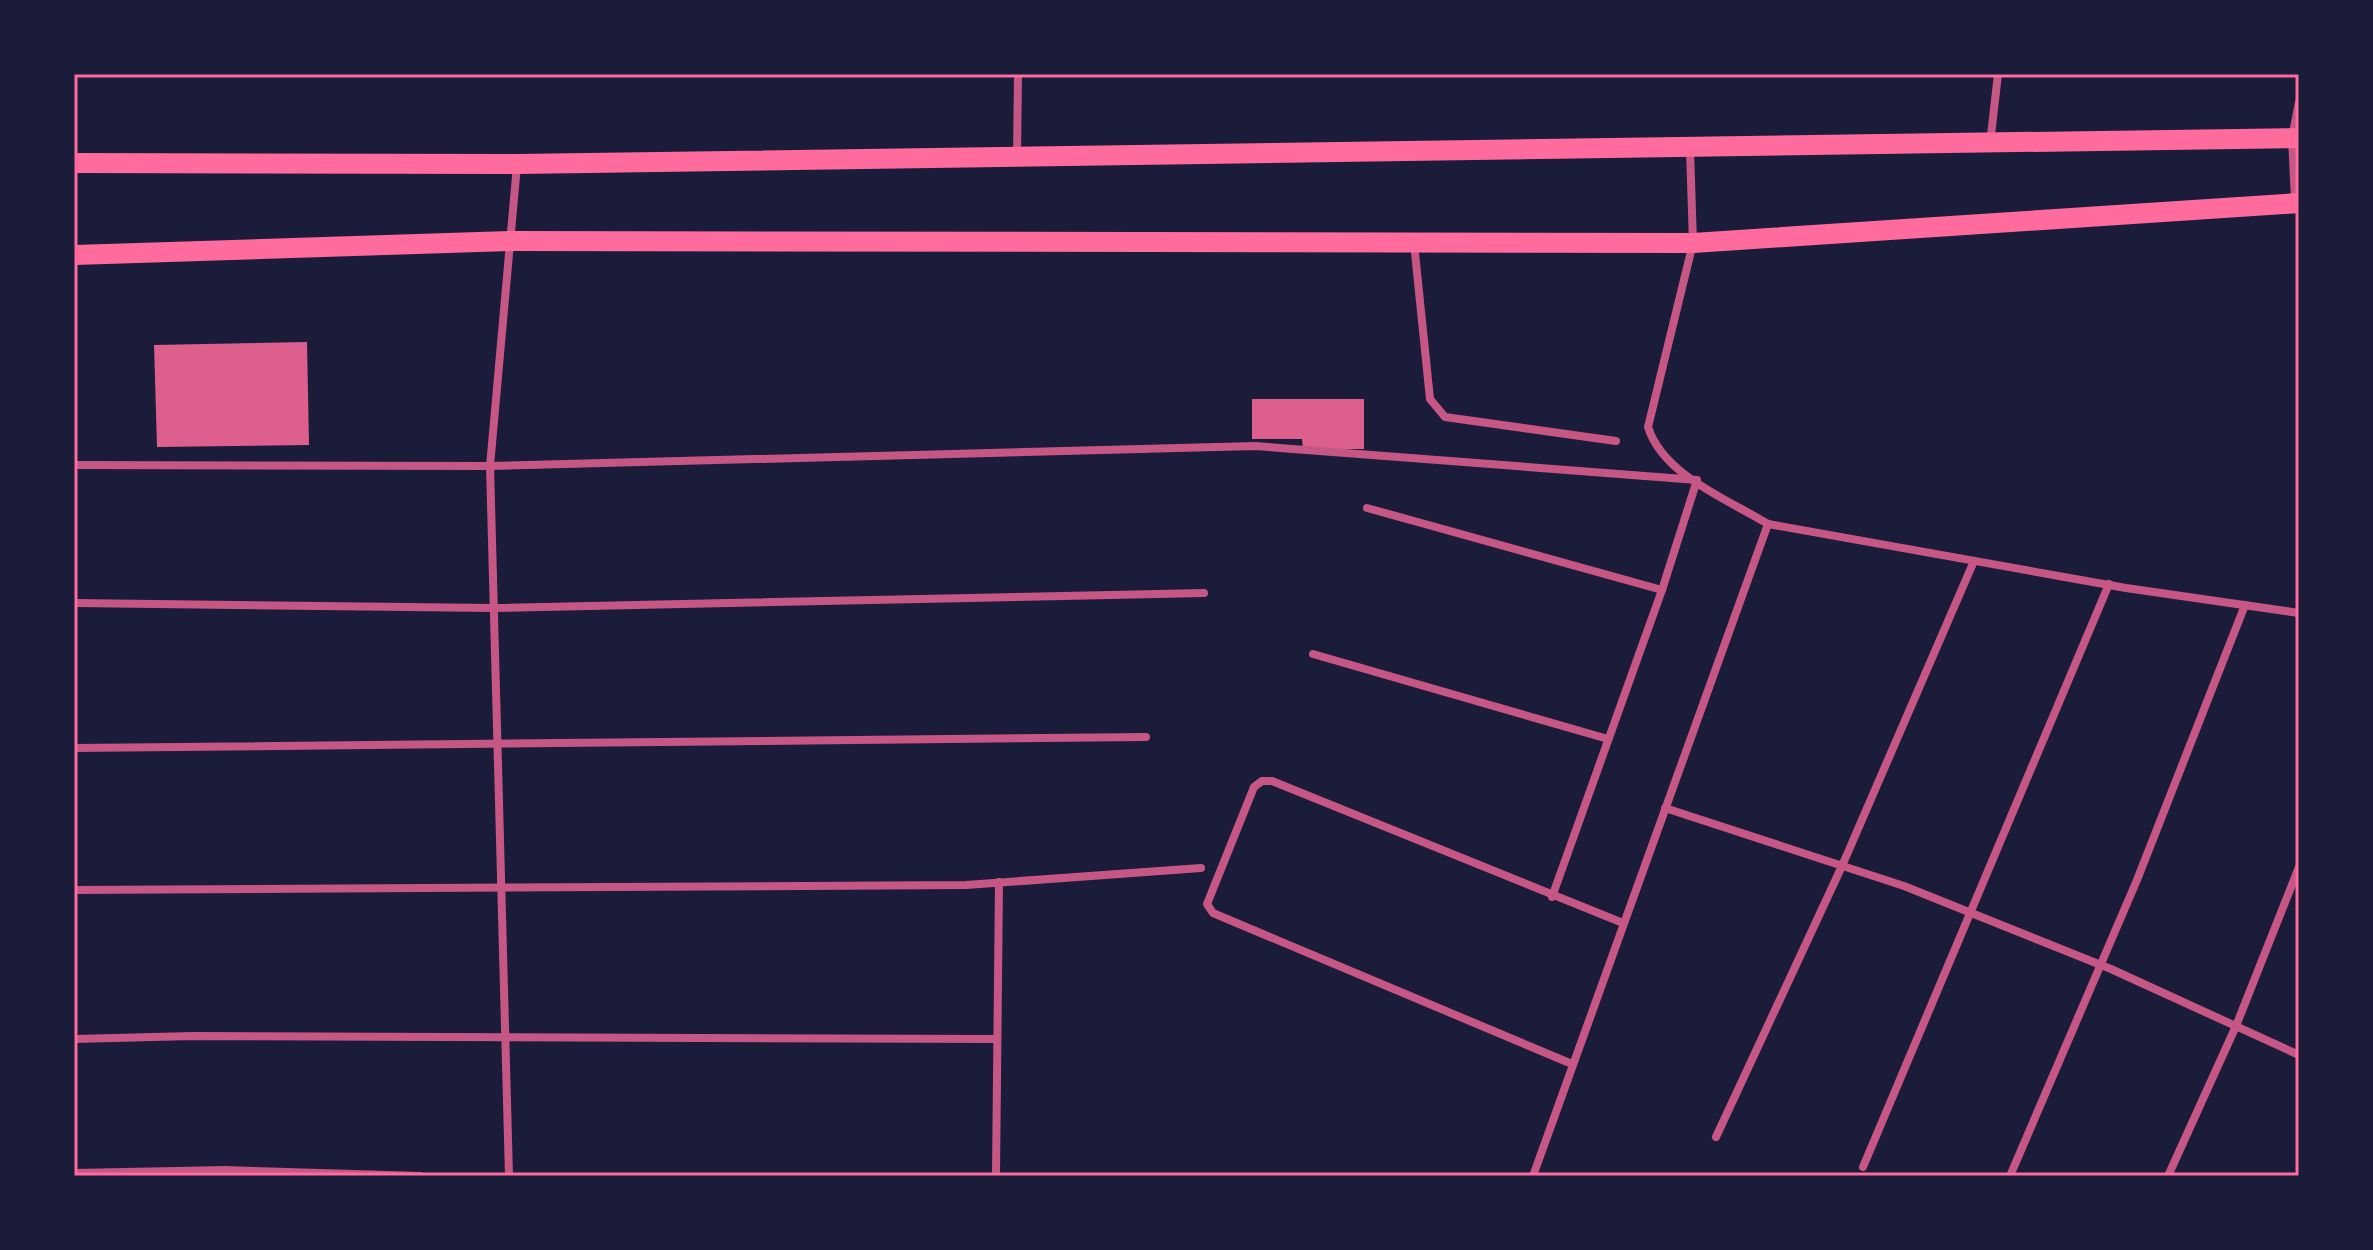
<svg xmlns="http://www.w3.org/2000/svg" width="2373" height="1250" viewBox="0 0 2373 1250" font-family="'Noto Sans',sans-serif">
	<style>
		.building { fill: #dd5f8e }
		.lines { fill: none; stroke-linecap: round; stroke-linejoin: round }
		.minor { stroke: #c65784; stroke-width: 8 }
		.primary { stroke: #ff6b9d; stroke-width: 20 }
		.neatline { fill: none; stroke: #ff6b9d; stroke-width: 3 }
	</style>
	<rect width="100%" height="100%" fill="#1b1b3a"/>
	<g class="building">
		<path d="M307,342L309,445L157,447L154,345Z"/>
		<path d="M1252,399H1364V449H1303L1302,439H1252Z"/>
	</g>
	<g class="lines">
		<g class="minor">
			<path d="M1990,144L1998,74"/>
			<path d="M1017,157L1018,74"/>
			<path d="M2295,200L2292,138L2299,102"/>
			<path d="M1414,243L1430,399L1445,417L1616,441"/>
			<path d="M74,465L490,466L1255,446L1697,480L1662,590L1552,897"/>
			<path d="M1367,508L1662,590"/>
			<path d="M1768,524L2126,588L2299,613"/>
			<path d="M74,603L493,608L1204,593"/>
			<path d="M1313,654L1608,739"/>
			<path d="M74,748L1146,737"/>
			<path d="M1665,808L1904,886L2111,969L2299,1055"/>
			<path d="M74,890L966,885L1201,868"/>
			<path d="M74,1039L193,1036L995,1039"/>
			<path d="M1572,1064L1213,913L1207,904L1254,787L1262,781H1272L1623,923"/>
			<path d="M1716,1137L1842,866L1974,561"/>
			<path d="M1863,1167L2109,584"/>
			<path d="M74,1173L225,1170L420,1176"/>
			<path d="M509,1176L490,466L517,165"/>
			<path d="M996,1176L999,882"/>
			<path d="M1533,1176L1768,524C1727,499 1663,475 1648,427L1693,243L1690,150"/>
			<path d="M2010,1176L2137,880L2245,605"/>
			<path d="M2168,1176L2236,1026L2299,867"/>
		</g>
		<g class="primary">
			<path d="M74,163L517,164L2299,138"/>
			<path d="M74,255L510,241L1693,243L2299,203"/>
		</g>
	</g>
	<rect width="2373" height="1250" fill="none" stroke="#1b1b3a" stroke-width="152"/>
	<rect x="76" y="76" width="2221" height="1098" class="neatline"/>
</svg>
